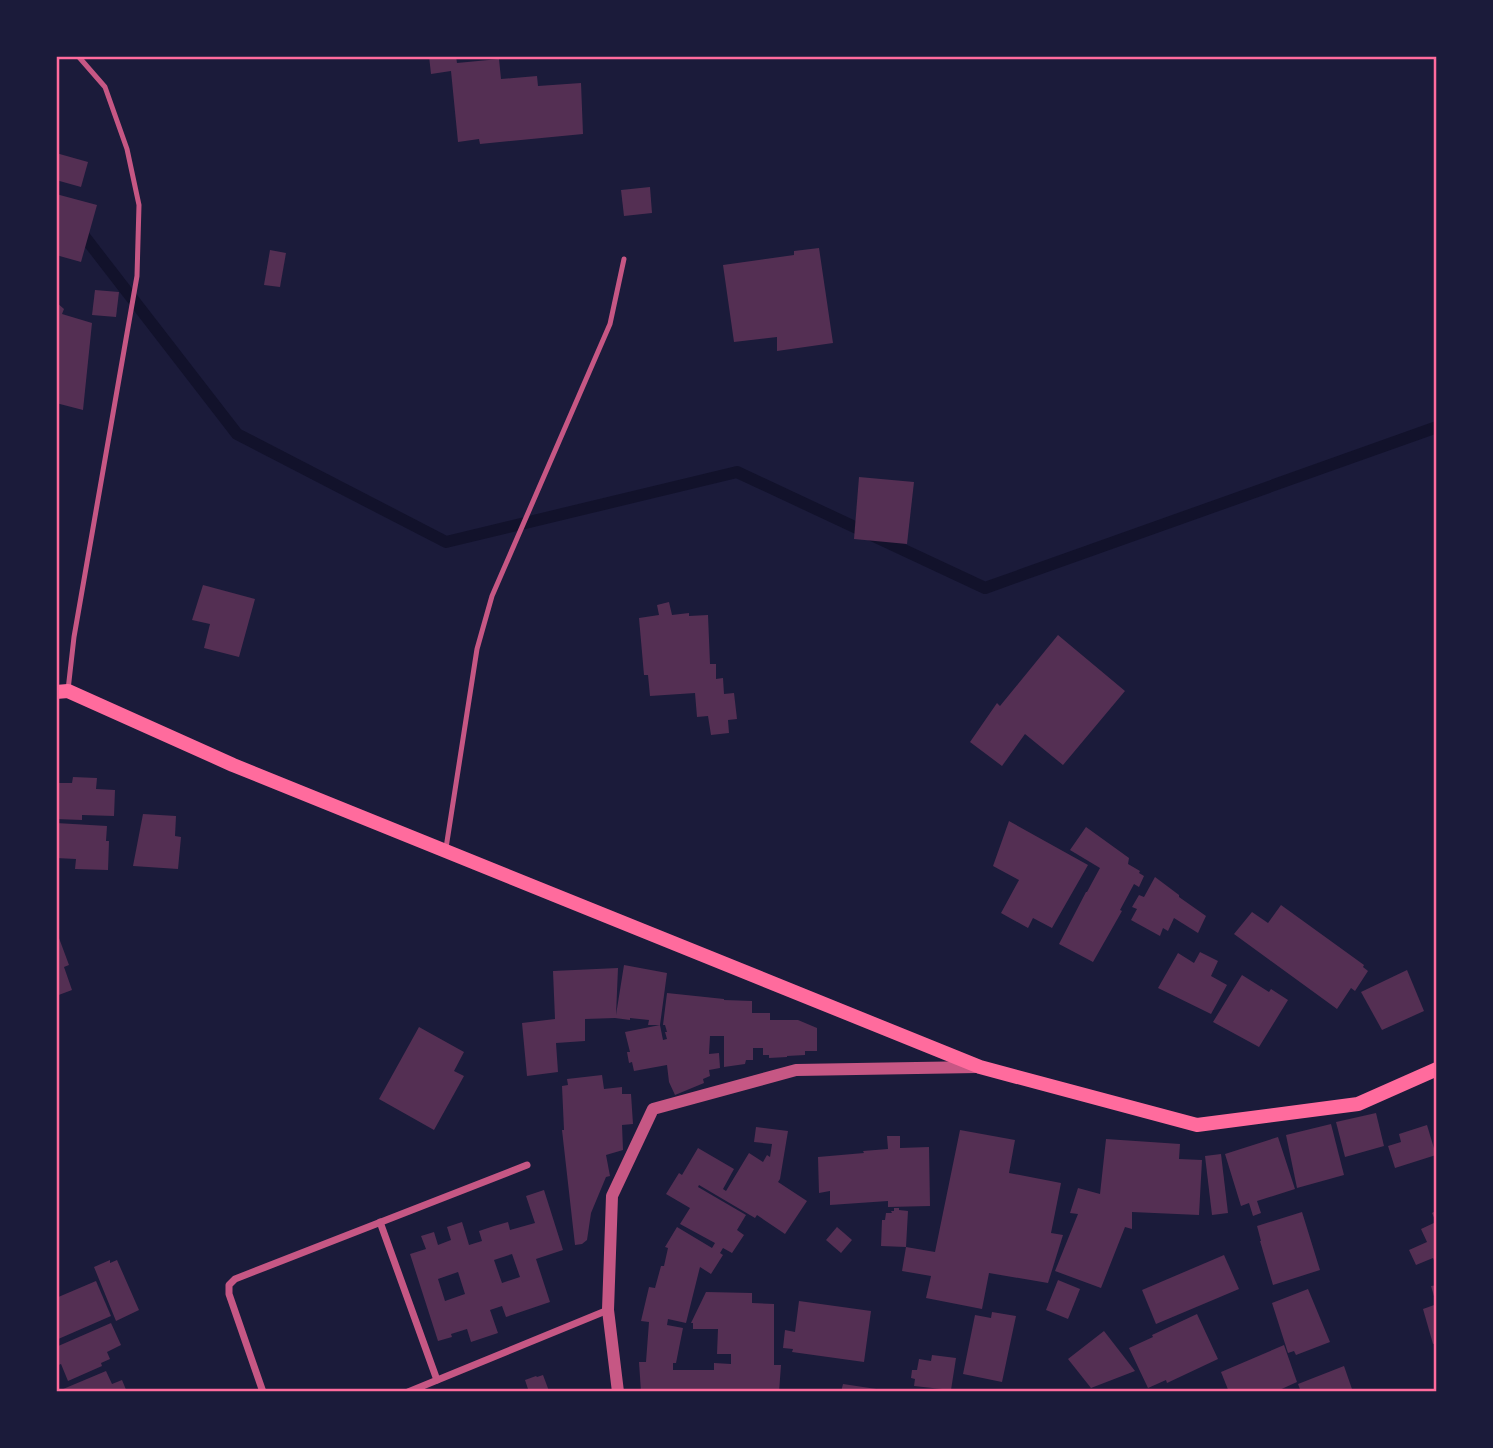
<svg xmlns="http://www.w3.org/2000/svg" width="1493" height="1448" viewBox="0 0 1493 1448" font-family="Commissioner,sans-serif">
	<style>
		.lines { fill: none; stroke-linecap: round; stroke-linejoin: round }
		.stream { stroke: #12122b; stroke-width: 12 }
		.building { fill: #542f53; fill-rule: evenodd }
		.service { stroke: #c65784; stroke-width: 5 }
		.minor { stroke: #c65784; stroke-width: 7 }
		.tertiary { stroke: #c65784; stroke-width: 12 }
		.secondary { stroke: #ff6b9d; stroke-width: 14 }
		.neatline { fill: none; stroke: #ff6b9d; stroke-width: 2.5 }
	</style>
	<rect width="100%" height="100%" fill="#1b1b3a"/>
	<g class="lines">
		<path class="stream" d="M77,227L237,434L446,542L737,472L985,588L1437,427"/>
	</g>
	<g class="building">
		<path d="M429,56H456L457,63L499,59L501,79L537,76L538,86L581,83L583,134L480,144L479,139L458,142L451,71L431,74Z"/>
		<path d="M56,153L88,162L81,187L56,180Z"/>
		<path d="M650,187L652,213L624,216L621,190Z"/>
		<path d="M56,194L97,205L81,262L56,255Z"/>
		<path d="M819,248L833,343L777,351V337L734,342L723,265L794,255V251Z"/>
		<path d="M270,250L286,253L280,287L264,285Z"/>
		<path d="M95,290L119,292L116,317L92,315Z"/>
		<path d="M56,302L64,309L62,314L92,323L83,410L56,403Z"/>
		<path d="M859,477L914,482L907,544L854,539Z"/>
		<path d="M203,585L255,599L239,657L204,648L210,624L192,620Z"/>
		<path d="M669,602L672,615L689,613V616L708,615L710,664H716V679L723,678L724,694L734,693L737,719L728,720L729,733L711,735L708,716L697,717L695,693L650,696L648,675H644L639,618L659,615L657,605Z"/>
		<path d="M1058,635L1125,691L1063,765L1025,734L1002,766L970,742L997,703L1000,706Z"/>
		<path d="M73,777L97,778L96,789L115,790L114,816L82,815V820L56,819V783H72Z"/>
		<path d="M143,814L176,816L175,836L181,837L178,869L133,866Z"/>
		<path d="M1009,821L1088,865L1052,928L1033,918L1028,928L1001,913L1019,880L993,866Z"/>
		<path d="M56,823L107,826L106,841H109L108,870L75,869L76,859L56,858Z"/>
		<path d="M1086,827L1129,858L1128,864L1140,871L1139,873L1144,876L1139,887L1134,884L1120,910L1122,911L1093,962L1059,944L1086,892H1087L1100,868L1070,850Z"/>
		<path d="M1155,877L1179,895V897L1206,916L1198,933L1174,918L1168,931L1163,928L1160,936L1131,920L1137,909L1132,907L1139,895L1144,897Z"/>
		<path d="M1281,905L1364,965L1363,967L1368,971L1355,991L1351,988L1337,1009L1234,934L1252,912L1268,923Z"/>
		<path d="M56,930L69,965L64,967L72,990L56,996Z"/>
		<path d="M1200,952L1218,961L1211,976L1227,985L1211,1014L1158,988L1178,953L1194,963Z"/>
		<path d="M624,965L667,973L660,1025H648L649,1020L630,1018V1020L615,1018L585,1019V1041L556,1043L558,1072L527,1076L522,1023L555,1019L553,971L618,968L616,1015Z"/>
		<path d="M1407,970L1424,1011L1382,1030L1361,992Z"/>
		<path d="M1242,975L1269,992L1271,989L1288,1000L1259,1047L1213,1022Z"/>
		<path d="M667,993L724,999V1000L752,1001V1013H770V1020H798L817,1028V1051H805V1055L787,1056V1057L769,1058V1055H763V1048H753V1060H746L745,1064L724,1067V1036H710L709,1054L719,1053L720,1068L709,1070L710,1076L703,1079L704,1083L675,1095L669,1082L667,1065L634,1071L632,1062L629,1063L627,1052H630L625,1032L660,1025L663,1040L667,1039L665,1032H667L665,1025H663Z"/>
		<path d="M419,1027L464,1052L454,1071L464,1076L434,1130L379,1099Z"/>
		<path d="M602,1075L604,1089L622,1087V1094H631L633,1124L622,1125L623,1150L606,1155L610,1176L606,1177L591,1213L587,1240L582,1244L575,1245L562,1130H564L562,1086L568,1085L567,1079Z"/>
		<path d="M1376,1113L1384,1146L1345,1157L1336,1122Z"/>
		<path d="M1331,1124L1344,1175L1297,1188L1286,1135Z"/>
		<path d="M1427,1125L1436,1155L1395,1168L1388,1146L1401,1142L1399,1134Z"/>
		<path d="M756,1127L788,1131L780,1179L778,1182L807,1201L785,1234L757,1215L755,1218L699,1185L698,1187L746,1215L737,1230L744,1235L732,1253L723,1248L720,1253L723,1255L711,1274L700,1267L686,1323L668,1319L667,1325L683,1328L676,1363H673V1370H714V1363L731,1364V1354H717L718,1329H693V1323H691L706,1292L752,1293V1303L774,1304V1365H781L779,1392H641L639,1362H646L649,1322L641,1321L649,1287L655,1288L661,1266H664L668,1248L665,1247L677,1227L712,1248L715,1243L680,1224L690,1208L666,1194L679,1173L682,1175L698,1148L734,1169L723,1189L726,1191L749,1153L763,1162L767,1155L770,1157L772,1144L754,1142Z"/>
		<path d="M960,1130L1015,1140L1009,1173L1061,1183L1051,1233L1063,1235L1048,1283L989,1273L982,1309L926,1298L931,1276L902,1271L906,1247L935,1252Z"/>
		<path d="M887,1136H900V1148L929,1147L930,1206L888,1207V1201L830,1205V1191L819,1193L818,1157L864,1153L863,1151L888,1149Z"/>
		<path d="M1278,1137L1295,1189L1257,1201L1261,1213L1253,1216L1249,1203L1241,1206L1225,1154Z"/>
		<path d="M1106,1139L1180,1144L1179,1159L1202,1160L1199,1215L1132,1212V1229L1125,1227L1101,1288L1055,1271L1078,1214L1070,1213L1078,1188L1100,1194Z"/>
		<path d="M1221,1154L1228,1213L1212,1215L1205,1156Z"/>
		<path d="M544,1190L563,1250L536,1259L550,1302L506,1317L502,1306L490,1310L498,1333L471,1342L467,1329L451,1334L452,1337L438,1341L410,1254L426,1249L421,1236L434,1232L438,1245L451,1240L447,1227L462,1222L469,1245L482,1241L479,1231L494,1226L508,1222L510,1230L535,1223L526,1196ZM512,1254L520,1277L502,1283L494,1260ZM458,1272L465,1294L445,1301L438,1279Z"/>
		<path d="M894,1208H899V1210L908,1211L906,1247L881,1246L882,1220H885L886,1213H892L891,1211H894Z"/>
		<path d="M1437,1210V1267L1433,1258L1416,1265L1409,1250L1427,1242L1421,1229L1436,1222L1432,1213Z"/>
		<path d="M1302,1212L1320,1270L1273,1285L1260,1241H1261L1257,1226Z"/>
		<path d="M837,1227L852,1240L841,1253L826,1240Z"/>
		<path d="M1224,1255L1239,1289L1156,1324L1142,1290Z"/>
		<path d="M110,1260V1263L117,1260L139,1310L116,1321L94,1267Z"/>
		<path d="M1058,1280L1080,1289L1068,1319L1046,1310Z"/>
		<path d="M96,1281L111,1316L56,1340V1298Z"/>
		<path d="M1437,1285V1303H1436L1431,1286Z"/>
		<path d="M1308,1289L1330,1342L1296,1355L1294,1351L1288,1353L1272,1303Z"/>
		<path d="M799,1301L871,1311L864,1362L792,1352L793,1349L783,1348L785,1330L795,1332Z"/>
		<path d="M1437,1304V1343L1433,1344L1423,1309Z"/>
		<path d="M992,1312L1016,1316L1002,1382L963,1374L975,1315L991,1318Z"/>
		<path d="M1197,1314L1218,1359L1167,1383L1166,1380L1148,1388L1129,1348L1153,1337L1152,1335Z"/>
		<path d="M111,1323L121,1345L107,1352L110,1359L101,1363L102,1366L68,1381L61,1364L56,1366V1347Z"/>
		<path d="M1104,1331L1135,1371L1091,1388L1068,1359Z"/>
		<path d="M1284,1345L1297,1382L1275,1392H1229L1221,1372Z"/>
		<path d="M932,1355L956,1358L951,1390L914,1386L915,1379L911,1378L912,1370H917L919,1359L931,1361Z"/>
		<path d="M1344,1366L1353,1392H1301L1298,1384Z"/>
		<path d="M106,1371L112,1384L122,1380L127,1392H56Z"/>
		<path d="M543,1375L549,1391L529,1392L525,1380L536,1376L537,1377Z"/>
		<path d="M843,1384L883,1390L882,1392H841Z"/>
	</g>
	<g class="lines">
		<g class="service">
			<path d="M68,690L74,637L137,276L139,205L127,149L105,87L78,56"/>
			<path d="M446,848L477,649L492,596L610,324L624,259"/>
		</g>
		<g class="minor">
			<path d="M380,1222L437,1380"/>
			<path d="M263,1392L229,1294V1285L235,1279L527,1165"/>
			<path d="M408,1392L608,1310"/>
		</g>
		<path class="tertiary" d="M618,1392L608,1310L612,1196L653,1109L796,1070L977,1067"/>
		<path class="secondary" d="M56,692L68,691L233,765L980,1067L1197,1125L1358,1104L1437,1069"/>
	</g>
	<rect width="1493" height="1448" fill="none" stroke="#1b1b3a" stroke-width="116"/>
	<rect x="58" y="58" width="1377" height="1332" class="neatline"/>
</svg>
